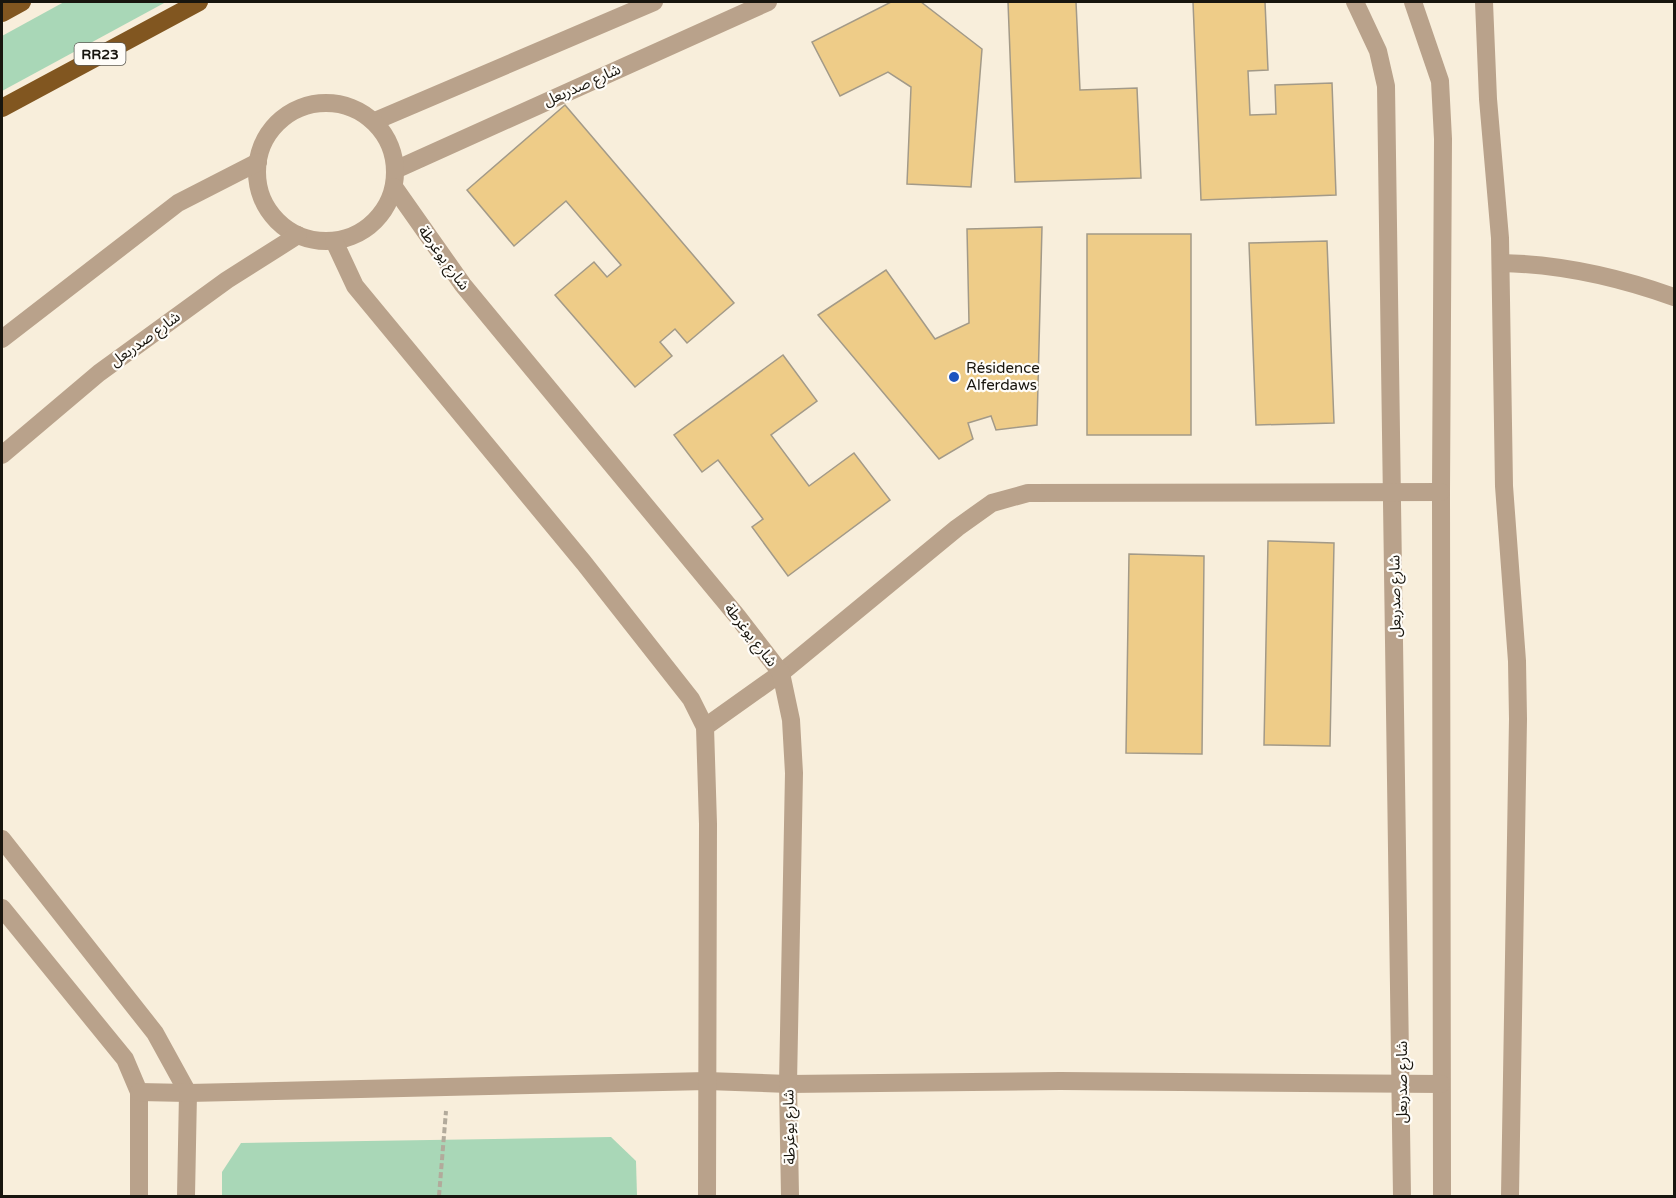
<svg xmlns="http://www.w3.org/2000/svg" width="1676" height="1198" viewBox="0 0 1676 1198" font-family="'Varela Round','Noto Sans Arabic',sans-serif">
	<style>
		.green { fill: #a9d7b7 }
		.building { fill: #ec8; stroke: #a39a88; stroke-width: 1.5 }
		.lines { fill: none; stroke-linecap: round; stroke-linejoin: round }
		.path { stroke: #b2aa9b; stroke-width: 4; stroke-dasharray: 6 3; stroke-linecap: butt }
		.minor { stroke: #b9a28b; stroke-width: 18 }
		.tertiary { stroke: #b9a28b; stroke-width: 18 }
		.trunk { stroke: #815620; stroke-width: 18 }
		.poi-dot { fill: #1b53bf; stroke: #fffdf9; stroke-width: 2 }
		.labels { text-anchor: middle; stroke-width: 4.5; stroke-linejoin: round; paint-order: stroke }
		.shield { fill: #fffdf9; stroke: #5d5b54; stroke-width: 1.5 }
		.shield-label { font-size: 14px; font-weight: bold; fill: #18150e }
		.street-label { font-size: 15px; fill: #18150e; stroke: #fffdf9 }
		.poi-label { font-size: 15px; fill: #18150e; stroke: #fffdf9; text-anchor: start }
	</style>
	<rect width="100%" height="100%" fill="#f8eedb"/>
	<g class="green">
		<path d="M64,2H166L2,91V36Z"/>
		<path d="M611,1137L636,1161L637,1196H222V1172L241,1143Z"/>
	</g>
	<g class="building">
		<path d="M891,2H921L982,49L971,187L907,184L911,87L888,72L840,96L812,42Z"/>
		<path d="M1008,2H1076L1080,90L1137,88L1141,178L1015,182Z"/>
		<path d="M1193,2H1265L1268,70L1248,71L1250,115L1276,114L1275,85L1332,83L1336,195L1201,200Z"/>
		<path d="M565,105L734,303L687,343L675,329L660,342L672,356L635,387L555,295L594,262L607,277L621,265L566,201L514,246L467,190Z"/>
		<path d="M1042,227L1037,425L996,430L991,416L968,423L973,439L939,459L818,315L886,270L935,339L969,323L967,229Z"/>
		<rect x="1087" y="234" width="104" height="201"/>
		<path d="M1327,241L1334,423L1256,425L1249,243Z"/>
		<path d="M783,355L817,401L771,435L809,486L854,453L890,500L788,576L752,527L763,519L718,460L702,472L674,435Z"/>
		<path d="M1268,541L1334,543L1330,746L1264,745Z"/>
		<path d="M1129,554L1204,556L1202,754L1126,753Z"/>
	</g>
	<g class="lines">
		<path class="path" d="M439,1196L446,1111"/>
		<g class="minor">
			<path d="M1355,2L1378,51L1386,86L1402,1196"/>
			<path d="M1413,2L1440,81L1443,139L1441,492L1442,1196"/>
			<path d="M1484,2L1488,99L1500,238L1504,486L1517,661L1518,719L1510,1196"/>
			<path d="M375,121L654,2"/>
			<path d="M395,170L768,2"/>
			<path d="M1501,263C1561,264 1618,277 1674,297"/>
			<path d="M705,727L781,673L957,528L992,503L1028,493L1441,492"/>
			<path d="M2,839L155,1033L188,1093L186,1196"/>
			<path d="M2,908L125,1059L139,1092V1196"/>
			<path d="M139,1092L188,1093L707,1081L788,1084L1060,1081L1441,1084"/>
		</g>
		<g class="tertiary">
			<circle cx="326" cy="172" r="69"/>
			<path d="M394,187L463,285L737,616L781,673L791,720L794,773L788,1084L790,1196"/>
			<path d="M334,241L355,286L584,563L691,699L705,727L708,824L707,1196"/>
			<path d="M2,339L178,203L258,162"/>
			<path d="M2,455L99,373L227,280L298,235"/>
		</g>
		<g class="trunk">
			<path d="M2,13L22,2"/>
			<path d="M2,108L199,2"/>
		</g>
	</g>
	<circle class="poi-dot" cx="954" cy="377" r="6"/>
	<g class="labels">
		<rect class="shield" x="74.5" y="43" width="51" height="22" rx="4.5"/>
		<g class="shield-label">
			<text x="100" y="59">RR23</text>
		</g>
		<g class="street-label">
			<text transform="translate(582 85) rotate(-24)" y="5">شارع صدربعل</text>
			<text transform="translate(444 258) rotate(54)" y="5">شارع يوغرطة</text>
			<text transform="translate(145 339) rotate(-36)" y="5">شارع صدربعل</text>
			<text transform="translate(1395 596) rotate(-91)" y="5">شارع صدربعل</text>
			<text transform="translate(751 635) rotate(52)" y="5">شارع يوغرطة</text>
			<text transform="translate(1402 1082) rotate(-90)" y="5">شارع صدربعل</text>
			<text transform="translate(789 1127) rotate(-91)" y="5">شارع يوغرطة</text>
		</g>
		<g class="poi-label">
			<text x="966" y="373">Résidence<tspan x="966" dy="17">Alferdaws</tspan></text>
		</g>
	</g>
	<rect width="1676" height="1198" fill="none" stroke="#18150e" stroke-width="6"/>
</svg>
